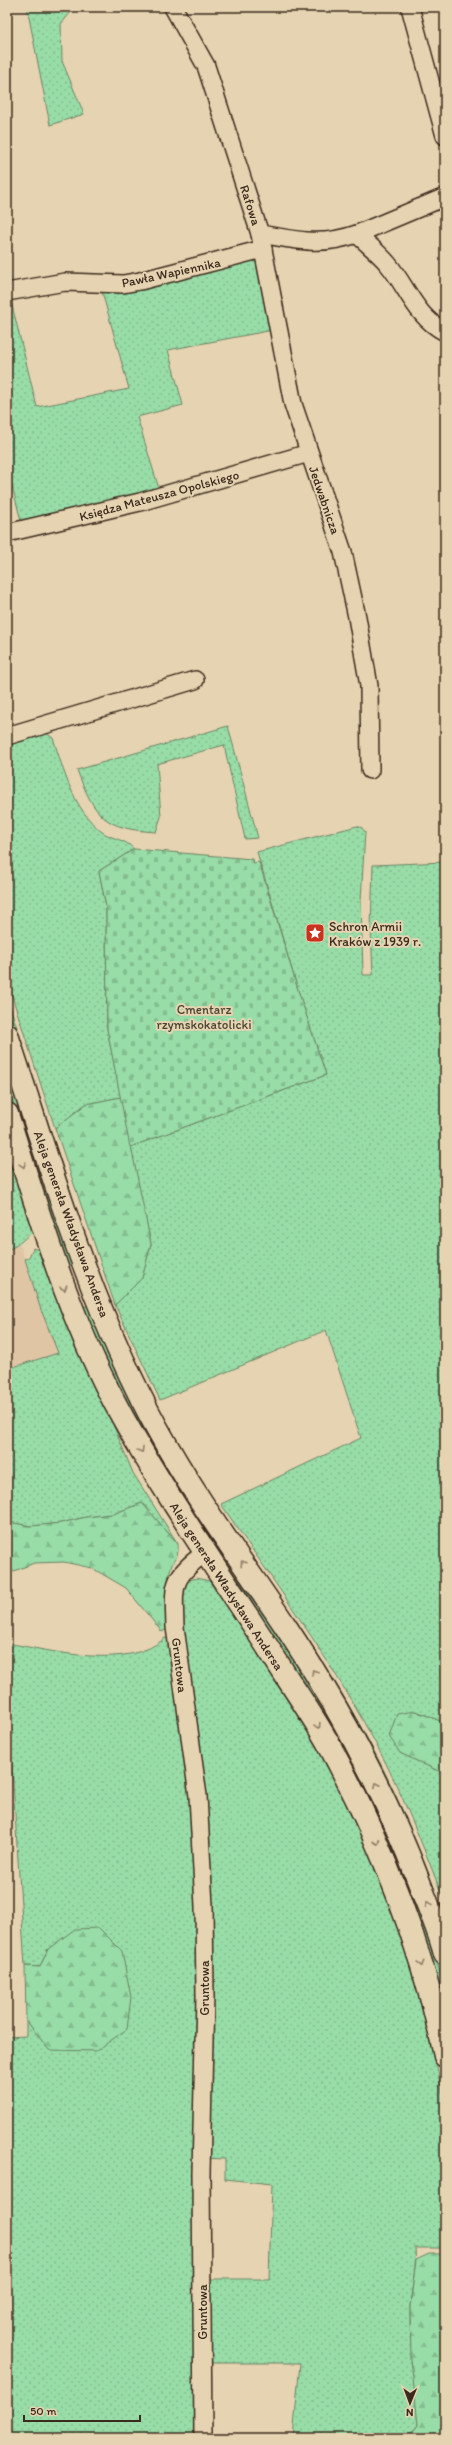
<svg xmlns="http://www.w3.org/2000/svg" width="452" height="2445" viewBox="0 0 452 2445" font-family="Itim,sans-serif">
	<style>
		.built { fill: #e0c5a5 }
		.grass { fill: url(#grass-dots); stroke: #6a8363 }
		.forest { fill: url(#forest-firs); stroke: #6a8363 }
		.cemetery { fill: url(#cemetery-stones); stroke: #6a8363 }
		.lines { fill: none; stroke-linecap: round; stroke-linejoin: round }
		.street-casing { stroke: #3b2a1e; stroke-width: 20 }
		.secondary-casing { stroke: #3b2a1e; stroke-width: 25 }
		.street { stroke: #e6d3b1; stroke-width: 17 }
		.secondary { stroke: #e6d3b1; stroke-width: 22 }
		.oneway { stroke: #907e68 }
		.labels { text-anchor: middle; stroke-width: 4; stroke-linejoin: round; paint-order: stroke }
		.street-label { font-size: 13px; fill: #3b2a1e; stroke: #e6d3b1 }
		.poi-label { font-size: 13px; fill: #3b2a1e; stroke: #e6d3b1; text-anchor: start }
		.park-label { font-size: 13px; fill: #494533; stroke: #e6d3b1 }
	</style>
	<defs>
		<pattern id="grass-dots" width="8" height="8" patternUnits="userSpaceOnUse"><rect width="8" height="8" fill="#98dca8"/><path d="M2 2h.1M6 6h.1" fill="none" stroke="#84bd90" stroke-width="1.8" stroke-linecap="round"/></pattern>
		<pattern id="forest-firs" width="22" height="20" patternUnits="userSpaceOnUse"><rect width="22" height="20" fill="#98dca8"/><path d="M5 1l3.5 6h-7zM16 11l3.5 6h-7z" fill="#84bd90"/></pattern>
		<pattern id="cemetery-stones" width="16" height="16" patternUnits="userSpaceOnUse"><rect width="16" height="16" fill="#98dca8"/><path d="M2 7V4a2 2 0 0 1 4 0v3zM10 15v-3a2 2 0 0 1 4 0v3z" fill="#84bd90"/></pattern>
	</defs>
	<rect width="100%" height="100%" fill="#e6d3b1"/>
	<filter id="ink" filterUnits="userSpaceOnUse"><feTurbulence type="fractalNoise" baseFrequency=".025" numOctaves="2"/><feDisplacementMap in="SourceGraphic" scale="8" xChannelSelector="R" yChannelSelector="G"/><feConvolveMatrix kernelMatrix="1 2 1 2 8 2 1 2 1" color-interpolation-filters="sRGB"/></filter>
	<g filter="url(#ink)">
		<path class="built" d="M20,1245L58,1353L10,1368L7,1358V1250Z"/>
		<g class="grass">
			<path d="M27,7H75L61,24L62,61L84,114L50,125Z"/>
			<path d="M253,260L259,264L273,330L168,350L183,405L137,417L160,492L22,525L7,466V298L10,297L37,407L129,389L101,288Z"/>
			<path d="M228,726L258,838L245,839L224,745L157,764L161,817L156,832C104,829 95,817 77,770Z"/>
			<path d="M46,733L53,738C64,771 73,809 102,832C112,839 125,839 134,849L99,871L106,907L107,1029L121,1097L86,1104L55,1128L7,981V744Z"/>
			<path d="M357,826L362,828L365,832L361,900L363,975H373L371,928L373,865L445,862V1723L415,1711L400,1753L445,1774V1903C421,1840 396,1777 362,1719C320,1644 269,1575 221,1504L361,1438L326,1330L160,1400L115,1305L142,1278L151,1244L130,1147L326,1075L298,990L257,852Z"/>
			<path d="M7,997L89,1248L118,1322L149,1388L147,1389L87,1249L7,1006Z"/>
			<path d="M7,1065L73,1263L69,1267L66,1265L7,1084Z"/>
			<path d="M7,1146L35,1231C22,1238 23,1244 7,1250Z"/>
			<path d="M33,1248L42,1251L133,1473L178,1544L142,1503L113,1514L86,1517L61,1523L31,1526L7,1522V1358L10,1368L58,1353L40,1307L25,1259L29,1257Z"/>
			<path d="M85,1306L90,1307L225,1555L220,1556L159,1463L114,1380L83,1310Z"/>
			<path d="M247,1549C287,1607 327,1665 361,1727C395,1788 422,1853 445,1918V1927L245,1550Z"/>
			<path d="M240,1576C263,1611 289,1645 311,1681C355,1754 392,1832 420,1912C432,1947 445,1976 445,2014L334,1732L280,1645L235,1579Z"/>
			<path d="M197,1578L209,1581L216,1591L219,1590L313,1735L357,1820L402,1935L432,2041L445,2107V2248H415C417,2268 411,2288 410,2308C410,2347 414,2386 418,2425L408,2438H293L300,2363H206L207,2279H269L272,2184L225,2179V2159L205,2158L206,2087L181,1597L186,1581Z"/>
			<path d="M165,1638L172,1640L198,1852L200,2438H7V2037L26,2036V2020L49,2049L48,1949L40,1967L25,1966L7,1692V1643C52,1651 128,1671 165,1638Z"/>
		</g>
		<g class="forest">
			<path d="M121,1097L151,1244L142,1278L115,1305L55,1128L86,1104Z"/>
			<path d="M142,1503L178,1544C179,1557 175,1557 171,1567C165,1584 168,1610 172,1626L162,1632L126,1588L92,1568L64,1562L34,1563L7,1574V1522L31,1526L61,1523L86,1517L113,1514Z"/>
			<path d="M415,1711L445,1723V1774L400,1753L389,1736L397,1714Z"/>
			<path d="M99,1928L122,1951L131,1997L127,2029L96,2051L49,2050L26,2020L25,1966L40,1967L48,1949L75,1929Z"/>
			<path d="M429,2254H445V2438H408L418,2425L411,2359L410,2307L416,2260Z"/>
		</g>
		<path class="cemetery" d="M134,849L252,859L253,863L259,862L298,990L326,1075L130,1147L107,1029L106,907L99,871Z"/>
		<g class="lines">
			<defs>
				<g id="street">
					<path d="M173,7L206,66L260,234L293,404L343,552L357,617L369,686L370,770"/>
					<path d="M410,7L445,136"/>
					<path d="M260,234C297,240 319,247 357,234C367,244 379,253 388,264C408,288 415,316 445,332"/>
					<path d="M357,234L445,197"/>
					<path d="M7,292L65,282L123,284L140,281L263,249"/>
					<path d="M7,533L140,502L309,453"/>
					<path d="M7,736L195,680"/>
					<path d="M203,2438L201,2173L205,1996L204,1906L198,1796L175,1627C174,1586 170,1578 205,1553"/>
				</g>
				<g id="secondary">
					<path d="M7,1035C51,1168 89,1304 157,1428C195,1498 242,1561 286,1627C339,1707 385,1792 419,1882C428,1906 439,1930 445,1954"/>
					<path d="M7,1114C40,1217 70,1323 123,1418C172,1507 232,1590 286,1676C300,1698 315,1720 328,1743C380,1839 423,1948 445,2056"/>
				</g>
			</defs>
			<use href="#street" class="street-casing"/>
			<use href="#secondary" class="secondary-casing"/>
			<use href="#street" class="street"/>
			<use href="#secondary" class="secondary"/>
		</g>
		<defs><path id="oneway-chevron" d="M-2-3.5L2.5 0L-2 3.5" fill="none" stroke-width="1.6" stroke-linecap="round" stroke-linejoin="round"/></defs>
		<g class="oneway">
			<use href="#oneway-chevron" transform="translate(23 1165) rotate(72)"/>
			<use href="#oneway-chevron" transform="translate(64 1288) rotate(71)"/>
			<use href="#oneway-chevron" transform="translate(141 1450) rotate(60)"/>
			<use href="#oneway-chevron" transform="translate(243 1563) rotate(-124)"/>
			<use href="#oneway-chevron" transform="translate(314 1672) rotate(-122)"/>
			<use href="#oneway-chevron" transform="translate(318 1726) rotate(58)"/>
			<use href="#oneway-chevron" transform="translate(377 1785) rotate(-116)"/>
			<use href="#oneway-chevron" transform="translate(377 1842) rotate(68)"/>
			<use href="#oneway-chevron" transform="translate(428 1904) rotate(-111)"/>
			<use href="#oneway-chevron" transform="translate(421 1964) rotate(75)"/>
		</g>
	</g>
	<defs>
		<symbol id="sight-square" viewBox="-11 -11 22 22"><rect x="-9" y="-9" width="18" height="18" rx="4" fill="#c8321e" stroke="#e6d3b1"/><path d="M0-6L1.8-2.2L6-1.7L2.9 1.2L3.7 5.4L0 3.3L-3.7 5.4L-2.9 1.2L-6-1.7L-1.8-2.2Z" fill="#fff"/></symbol>
	</defs>
	<g fill-rule="evenodd">
		<use href="#sight-square" x="304" y="922" width="22" height="22"/>
	</g>
	<g class="labels">
		<g class="street-label">
			<text transform="translate(251 205) rotate(72)" y="5">Rafowa</text>
			<text transform="translate(171 272) rotate(-12)" y="5">Pawła Wapiennika</text>
			<text transform="translate(159 495) rotate(-15)" y="5">Księdza Mateusza Opolskiego</text>
			<text transform="translate(325 500) rotate(71)" y="5">Jedwabnicza</text>
			<text transform="translate(72 1224) rotate(70)" y="5">Aleja generała Władysława Andersa</text>
			<text transform="translate(227 1586) rotate(57)" y="5">Aleja generała Władysława Andersa</text>
			<text transform="translate(180 1665) rotate(83)" y="5">Gruntowa</text>
			<text transform="translate(204 1988) rotate(-90)" y="5">Gruntowa</text>
			<text transform="translate(202 2312) rotate(-90)" y="5">Gruntowa</text>
		</g>
		<g class="poi-label">
			<text x="329" y="931">Schron Armii<tspan x="329" dy="15">Kraków z 1939 r.</tspan></text>
		</g>
		<g class="park-label">
			<text x="204" y="1014">Cmentarz<tspan x="204" dy="15">rzymskokatolicki</tspan></text>
		</g>
	</g>
	<rect width="452" height="2445" fill="none" stroke="#e6d3b1" stroke-width="24"/>
	<rect x="12" y="12" width="428" height="2421" fill="none" stroke="#3b2a1e" stroke-width="1.5" filter="url(#ink)"/>
	<g transform="translate(410 2403) rotate(181)" stroke="#e6d3b1" stroke-width="3" paint-order="stroke">
	<path d="M0-3L7 15L0 10L-7 15Z" fill="#3b2a1e"/>
	<text y="-6" font-size="11" font-weight="bold" text-anchor="middle" fill="#3b2a1e">N</text>
	</g>
	<path d="M24 2415v6h116v-6" fill="none" stroke="#3b2a1e" stroke-width="2"/>
	<text x="30" y="2415" font-size="12" fill="#3b2a1e" stroke="#e6d3b1" stroke-width="3" paint-order="stroke">50 m</text>
</svg>
